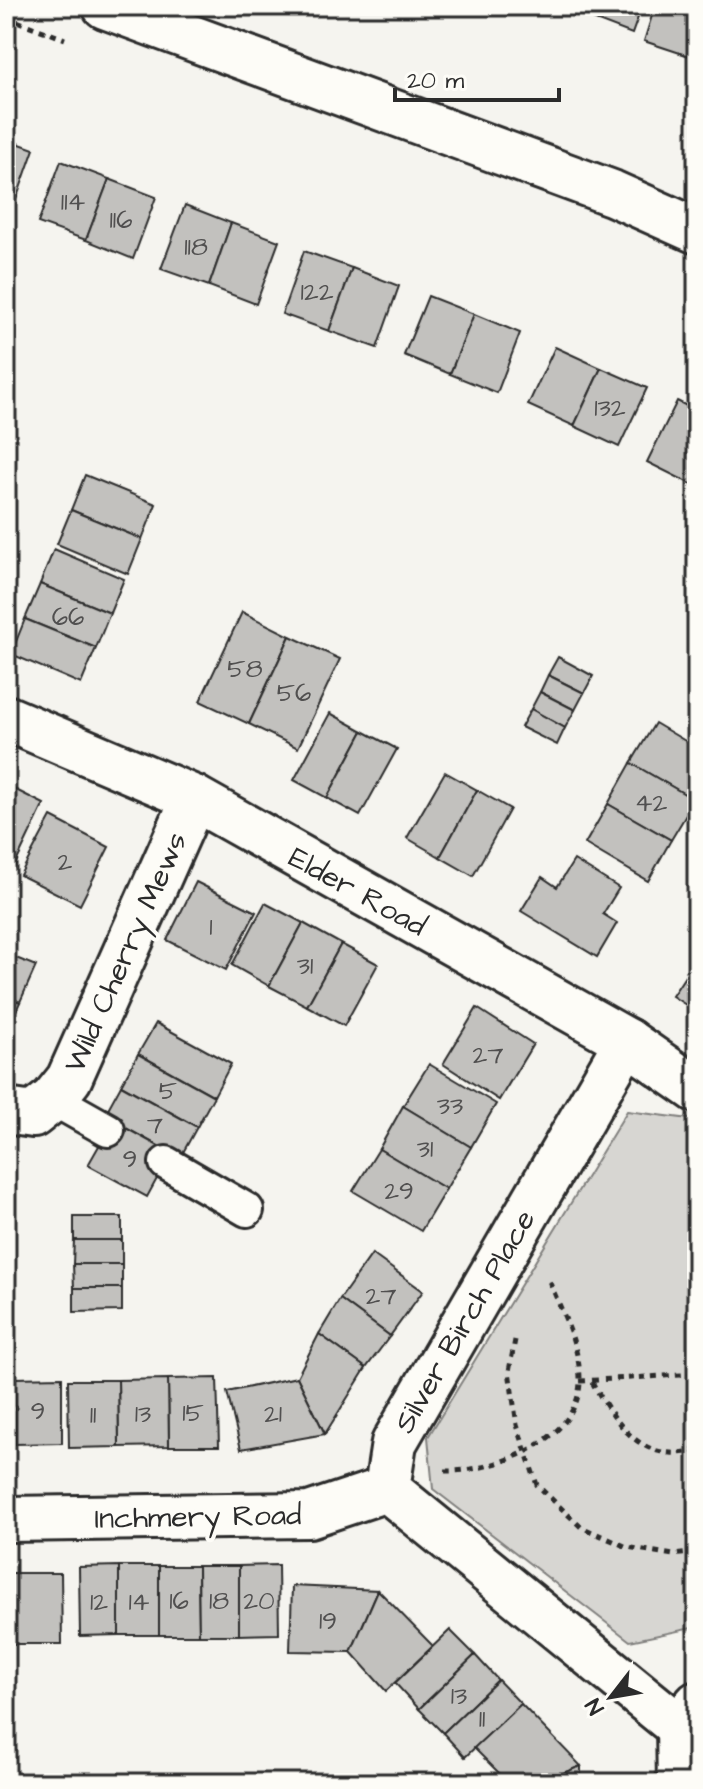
<svg xmlns="http://www.w3.org/2000/svg" width="703" height="1789" viewBox="0 0 703 1789" font-family="'Architects Daughter',sans-serif">
	<style>
		.green { fill: #d7d6d2; stroke: #81807e; stroke-width: 2 }
		.building { fill: #c2c1be; stroke: #2b2b2b; stroke-width: 2 }
		.lines { fill: none; stroke-linecap: round; stroke-linejoin: round }
		.lane-casing { stroke: #2b2b2b; stroke-width: 38 }
		.street-casing { stroke: #2b2b2b; stroke-width: 50 }
		.primary-casing { stroke: #2b2b2b; stroke-width: 50 }
		.path { stroke: #2b2b2b; stroke-width: 5; stroke-dasharray: 6 6; stroke-linecap: butt }
		.lane { stroke: #fdfcf7; stroke-width: 32 }
		.street { stroke: #fdfcf7; stroke-width: 44 }
		.primary { stroke: #fdfcf7; stroke-width: 44 }
		.labels { text-anchor: middle; stroke-width: 8; stroke-linejoin: round; paint-order: stroke }
		.number-label { font-size: 26px; fill: #515050 }
		.street-label { font-size: 30px; fill: #2b2b2b; stroke: #fdfcf7 }
	</style>
	<rect width="100%" height="100%" fill="#f5f4ef"/>
	<filter id="ink" filterUnits="userSpaceOnUse"><feTurbulence type="fractalNoise" baseFrequency=".0125" numOctaves="2"/><feDisplacementMap in="SourceGraphic" scale="16" xChannelSelector="R" yChannelSelector="G"/><feConvolveMatrix kernelMatrix="1 2 1 2 8 2 1 2 1" color-interpolation-filters="sRGB"/></filter>
	<g filter="url(#ink)">
		<path class="green" d="M627,1111L697,1120V1627L630,1641L433,1489L428,1437Z"/>
		<g class="building">
			<path d="M563,6H603L598,21L563,8Z"/>
			<path d="M603,6H642L632,34L598,21Z"/>
			<path d="M655,6H697V32L689,56L644,41Z"/>
			<path d="M697,32V59L689,56Z"/>
			<path d="M6,139L34,149L11,214L6,212Z"/>
			<path d="M61,161L109,179L86,240L38,223Z"/>
			<path d="M109,179L156,197L133,259L86,240Z"/>
			<path d="M185,205L231,223L209,286L161,269Z"/>
			<path d="M231,223L279,241L256,304L209,286Z"/>
			<path d="M304,251L352,268L329,331L282,314Z"/>
			<path d="M352,268L399,286L377,348L329,331Z"/>
			<path d="M428,296L474,314L450,374L404,355Z"/>
			<path d="M474,314L520,333L497,393L450,374Z"/>
			<path d="M555,347L601,368L574,426L528,405Z"/>
			<path d="M601,368L647,388L619,447L574,426Z"/>
			<path d="M677,401L697,411V478L693,485L647,462Z"/>
			<path d="M85,475L156,504L142,539L71,510Z"/>
			<path d="M71,510L142,539L128,574L57,544Z"/>
			<path d="M54,549L124,579L110,613L40,584Z"/>
			<path d="M40,584L110,613L96,648L25,619Z"/>
			<path d="M242,612L290,636L249,724L200,701Z"/>
			<path d="M25,619L96,648L81,684L11,654Z"/>
			<path d="M290,636L340,659L298,748L249,724Z"/>
			<path d="M558,657L593,676L584,693L548,675Z"/>
			<path d="M548,675L584,693L575,710L540,692Z"/>
			<path d="M540,692L575,710L565,728L531,709Z"/>
			<path d="M531,709L565,728L557,745L521,727Z"/>
			<path d="M330,713L363,731L327,798L294,780Z"/>
			<path d="M655,723L697,748V796L695,800L631,763Z"/>
			<path d="M363,731L397,749L360,816L327,798Z"/>
			<path d="M631,763L695,800L671,840L608,804Z"/>
			<path d="M445,772L477,790L440,857L407,838Z"/>
			<path d="M6,785L44,804L13,869L6,865Z"/>
			<path d="M477,790L510,809L473,876L440,857Z"/>
			<path d="M608,804L671,840L648,881L585,844Z"/>
			<path d="M51,817L109,847L80,905L20,875Z"/>
			<path d="M574,860L619,888L603,914L617,923L597,957L521,911L542,877L557,887Z"/>
			<path d="M196,882L256,912L226,970L167,940Z"/>
			<path d="M265,903L303,923L269,986L232,965Z"/>
			<path d="M303,923L341,944L307,1006L269,986Z"/>
			<path d="M341,944L378,964L344,1026L307,1006Z"/>
			<path d="M6,954L36,966L20,1002L6,996Z"/>
			<path d="M697,958V1012L672,996Z"/>
			<path d="M6,996L20,1002L6,1034Z"/>
			<path d="M477,1008L533,1044L499,1100L443,1064Z"/>
			<path d="M156,1023L231,1064L214,1096L138,1054Z"/>
			<path d="M138,1054L214,1096L197,1127L121,1085Z"/>
			<path d="M429,1064L496,1104L471,1147L403,1106Z"/>
			<path d="M121,1085L197,1127L180,1158L104,1116Z"/>
			<path d="M403,1106L471,1147L446,1189L379,1149Z"/>
			<path d="M113,1121L171,1153L147,1197L88,1165Z"/>
			<path d="M379,1149L446,1189L421,1231L353,1191Z"/>
			<rect x="74" y="1217" width="48" height="23"/>
			<path d="M74,1240H122V1264H73Z"/>
			<path d="M372,1254L423,1291L390,1336L340,1299Z"/>
			<path d="M73,1264H122V1288H74Z"/>
			<path d="M74,1288H122V1311L74,1312Z"/>
			<path d="M340,1299L390,1336L366,1368L319,1334Z"/>
			<path d="M319,1334L366,1368L325,1434L297,1377Z"/>
			<path d="M62,1377V1443L15,1444L14,1378Z"/>
			<path d="M297,1377L325,1434L241,1449L227,1392Z"/>
			<path d="M6,1378H14L15,1444H6Z"/>
			<path d="M217,1378L219,1446H169L168,1379Z"/>
			<path d="M168,1379L169,1446L119,1447L118,1380Z"/>
			<path d="M68,1380H118L119,1447L69,1448Z"/>
			<path d="M278,1565L279,1634L239,1635V1566Z"/>
			<rect x="119" y="1566" width="40" height="69"/>
			<path d="M119,1566V1635L80,1636L79,1567Z"/>
			<path d="M159,1566H198L199,1635H159Z"/>
			<path d="M198,1566H239V1635H199Z"/>
			<path d="M6,1573H8L9,1644H6Z"/>
			<path d="M8,1573H61L62,1644H9Z"/>
			<path d="M292,1586L378,1590L351,1652L290,1651Z"/>
			<path d="M378,1590L433,1646L386,1691L351,1652Z"/>
			<path d="M450,1630L475,1655L419,1709L395,1683Z"/>
			<path d="M475,1655L498,1680L443,1733L419,1709Z"/>
			<path d="M498,1680L521,1704L465,1757L443,1733Z"/>
			<path d="M521,1704L581,1766L538,1783H509L474,1748Z"/>
			<path d="M581,1766V1783H538Z"/>
		</g>
		<g class="lines">
			<defs>
				<g id="lane">
					<path d="M53,1099L108,1130"/>
					<path d="M166,1163L247,1210"/>
				</g>
				<g id="street">
					<path d="M6,718L194,798L627,1041L697,1090"/>
					<path d="M627,1041L394,1443L387,1489L679,1727L697,1704"/>
					<path d="M6,1111L33,1115L53,1099L69,1079L194,798"/>
					<path d="M6,1519L309,1515L387,1489"/>
					<path d="M679,1727L680,1783"/>
				</g>
				<path id="primary" d="M105,6L612,193L697,231"/>
			</defs>
			<use href="#lane" class="lane-casing"/>
			<use href="#street" class="street-casing"/>
			<use href="#primary" class="primary-casing"/>
			<g class="path">
				<path d="M6,17L65,39"/>
				<path d="M515,1340L509,1371L517,1425L537,1485L581,1527L627,1547L673,1555L697,1552"/>
				<path d="M580,1381L697,1374"/>
				<path d="M592,1382C609,1411 632,1452 671,1453C679,1454 689,1451 697,1450"/>
				<path d="M445,1471C495,1472 580,1441 580,1380C580,1347 562,1311 549,1281"/>
			</g>
			<use href="#lane" class="lane"/>
			<use href="#street" class="street"/>
			<use href="#primary" class="primary"/>
		</g>
	</g>
	<g class="labels">
		<g class="number-label">
			<text x="73" y="210">114</text>
			<text x="121" y="228">116</text>
			<text x="196" y="255">118</text>
			<text x="317" y="300">122</text>
			<text x="610" y="416">132</text>
			<text x="68" y="625">66</text>
			<text x="245" y="677">58</text>
			<text x="294" y="701">56</text>
			<text x="651" y="811">42</text>
			<text x="65" y="870">2</text>
			<text x="211" y="935">1</text>
			<text x="305" y="974">31</text>
			<text x="488" y="1063">27</text>
			<text x="168" y="1099">5</text>
			<text x="450" y="1114">33</text>
			<text x="155" y="1133">7</text>
			<text x="425" y="1157">31</text>
			<text x="130" y="1167">9</text>
			<text x="399" y="1199">29</text>
			<text x="381" y="1304">27</text>
			<text x="38" y="1419">9</text>
			<text x="193" y="1421">15</text>
			<text x="143" y="1422">13</text>
			<text x="273" y="1422">21</text>
			<text x="93" y="1423">11</text>
			<text x="179" y="1609">16</text>
			<text x="219" y="1609">18</text>
			<text x="259" y="1609">20</text>
			<text x="99" y="1610">12</text>
			<text x="139" y="1610">14</text>
			<text x="328" y="1629">19</text>
			<text x="459" y="1704">13</text>
			<text x="482" y="1727">11</text>
		</g>
		<g class="street-label">
			<text transform="translate(358 891) rotate(29)" y="10">Elder Road</text>
			<text transform="translate(125 952) rotate(-66)" y="10">Wild Cherry Mews</text>
			<text transform="translate(464 1321) rotate(-60)" y="10">Silver Birch Place</text>
			<text transform="translate(198 1516) rotate(-1)" y="10">Inchmery Road</text>
		</g>
	</g>
	<rect width="703" height="1789" fill="none" stroke="#fdfcf7" stroke-width="32"/>
	<rect x="16" y="16" width="671" height="1757" fill="none" stroke="#2b2b2b" stroke-width="3" filter="url(#ink)"/>
	<g transform="translate(611 1697) rotate(239)" stroke="#fdfcf7" stroke-width="6" paint-order="stroke">
	<path d="M0-6L14 30L0 20L-14 30Z" fill="#2b2b2b"/>
	<text y="-12" font-size="22" font-weight="bold" text-anchor="middle" fill="#2b2b2b">N</text>
	</g>
	<path d="M395 88v12h164v-12" fill="none" stroke="#2b2b2b" stroke-width="4"/>
	<text x="407" y="88" font-size="24" fill="#2b2b2b" stroke="#fdfcf7" stroke-width="6" paint-order="stroke">20 m</text>
</svg>
